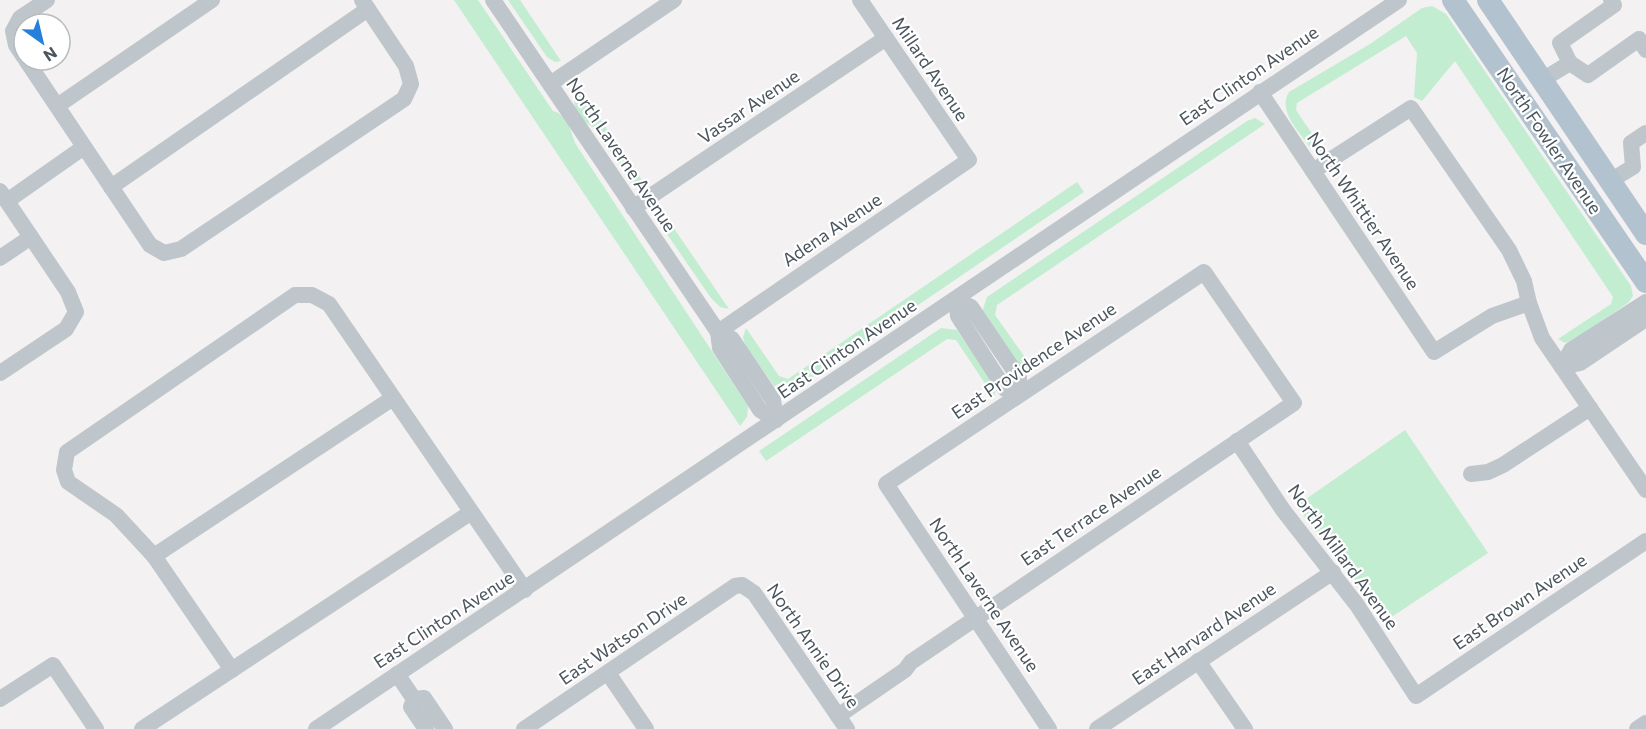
<svg xmlns="http://www.w3.org/2000/svg" width="1646" height="729" viewBox="0 0 1646 729" font-family="Commissioner,sans-serif">
	<style>
		.green { fill: #c3edd0 }
		.lines { fill: none; stroke-linecap: round; stroke-linejoin: round }
		.minor { stroke: #bec6cc; stroke-width: 16 }
		.major { stroke: #b2c2ce; stroke-width: 22 }
		.labels { text-anchor: middle; stroke-width: 4.5; stroke-linejoin: round; paint-order: stroke }
		.street-label { font-size: 18px; fill: #4a555d; stroke: #fff }
	</style>
	<rect width="100%" height="100%" fill="#f3f1f1"/>
	<g class="green">
		<path d="M454,0H478L553,111C569,116 570,130 575,143L748,406L747,417L740,426Z"/>
		<path d="M508,0H520L561,61L555,62L547,57Z"/>
		<path d="M1432,6L1446,14L1631,286L1633,296L1628,303L1572,341L1565,343L1558,339L1611,304L1613,297L1455,61L1422,101L1414,97L1417,53L1406,36L1297,103L1296,110L1323,150L1318,152L1311,149C1300,132 1277,112 1289,92L1370,44L1422,8Z"/>
		<path d="M575,82L645,185L638,186L631,183L595,128L584,122L575,107L572,87Z"/>
		<path d="M1255,118L1265,124L997,305L995,315L1034,370L1027,373L1021,369L982,312L987,297L1247,121Z"/>
		<path d="M1077,182L1084,192L792,391L774,386L745,345L743,337L746,328L779,376L788,379Z"/>
		<path d="M658,205L729,309L720,307L711,298L658,221L655,211Z"/>
		<path d="M941,328L957,330L996,387L994,397L956,340L947,339L766,461L759,451Z"/>
		<path d="M1405,430L1488,553L1384,622L1348,570L1296,506Z"/>
	</g>
	<g class="lines">
		<g class="minor">
			<path d="M493,0L718,332L732,339L773,400L776,420"/>
			<path d="M24,57L16,45L13,31L20,18L47,0"/>
			<path d="M26,60L150,245L164,253L181,249L404,99L411,84L406,66L362,0"/>
			<path d="M1570,63L1588,75L1639,39L1646,50"/>
			<path d="M1542,80L1570,63L1560,43L1614,5L1611,0"/>
			<path d="M550,84L674,0"/>
			<path d="M1260,92L1434,352L1492,316L1529,303"/>
			<path d="M57,106L212,0"/>
			<path d="M1313,171L1411,108L1509,250L1524,281L1529,303L1542,338L1646,490"/>
			<path d="M1610,181L1633,167L1631,143L1646,133"/>
			<path d="M111,187L368,9"/>
			<path d="M0,191L68,292L76,312L66,329L0,373"/>
			<path d="M7,201L84,147"/>
			<path d="M633,208L886,38"/>
			<path d="M0,258L31,237"/>
			<path d="M956,300L971,307L1019,378V394L1005,389L958,316Z"/>
			<path d="M718,332L969,160L860,0"/>
			<path d="M718,332L720,348L760,410L776,420"/>
			<path d="M1562,367L1571,350L1646,302"/>
			<path d="M1562,367L1580,363L1646,319"/>
			<path d="M393,398L154,556L116,515L68,482L64,470L67,452L295,295H312L329,304L525,590"/>
			<path d="M1237,441L1283,510L1357,605L1416,696L1646,541"/>
			<path d="M1471,474L1488,472L1503,465L1590,408"/>
			<path d="M154,556L232,670"/>
			<path d="M1198,661L1245,729"/>
			<path d="M608,673L646,729"/>
			<path d="M397,674L414,699"/>
			<path d="M0,699L53,665L96,729"/>
			<path d="M414,699L424,698L445,729"/>
			<path d="M414,699L411,707L426,729"/>
			<path d="M838,716L905,670L911,662L1294,403L1204,272L886,484L1049,729"/>
			<path d="M142,729L470,513"/>
			<path d="M316,729L1399,0"/>
			<path d="M524,729L735,586L742,585L754,593L847,729"/>
			<path d="M1097,729L1333,572"/>
			<path d="M1637,729L1646,723"/>
		</g>
		<g class="major">
			<path d="M1453,0L1646,282"/>
			<path d="M1488,0L1646,234"/>
		</g>
	</g>
	<g class="labels">
		<g class="street-label">
			<text transform="translate(930 69) rotate(56)" y="6">Millard Avenue</text>
			<text transform="translate(1249 76) rotate(-34)" y="6">East Clinton Avenue</text>
			<text transform="translate(749 107) rotate(-34)" y="6">Vassar Avenue</text>
			<text transform="translate(1549 141) rotate(56)" y="6">North Fowler Avenue</text>
			<text transform="translate(621 155) rotate(56)" y="6">North Laverne Avenue</text>
			<text transform="translate(1363 211) rotate(56)" y="6">North Whittier Avenue</text>
			<text transform="translate(832 230) rotate(-34)" y="6">Adena Avenue</text>
			<text transform="translate(847 349) rotate(-34)" y="6">East Clinton Avenue</text>
			<text transform="translate(1034 361) rotate(-34)" y="6">East Providence Avenue</text>
			<text transform="translate(1091 516) rotate(-34)" y="6">East Terrace Avenue</text>
			<text transform="translate(1343 557) rotate(54)" y="6">North Millard Avenue</text>
			<text transform="translate(984 595) rotate(56)" y="6">North Laverne Avenue</text>
			<text transform="translate(1520 602) rotate(-34)" y="6">East Brown Avenue</text>
			<text transform="translate(444 620) rotate(-33)" y="6">East Clinton Avenue</text>
			<text transform="translate(1204 634) rotate(-34)" y="6">East Harvard Avenue</text>
			<text transform="translate(623 639) rotate(-34)" y="6">East Watson Drive</text>
			<text transform="translate(813 646) rotate(55)" y="6">North Annie Drive</text>
		</g>
	</g>
	<g transform="translate(42 42) rotate(146)"><circle r="28" fill="#ffffff" stroke="#b7bbbe" stroke-width="1.5"/>
	<path d="M0-4.5L10 22L0 15L-10 22Z" fill="#2480da"/>
	<text y="-9" font-size="16" font-weight="bold" text-anchor="middle" fill="#4a555d">N</text>
	</g>
</svg>
